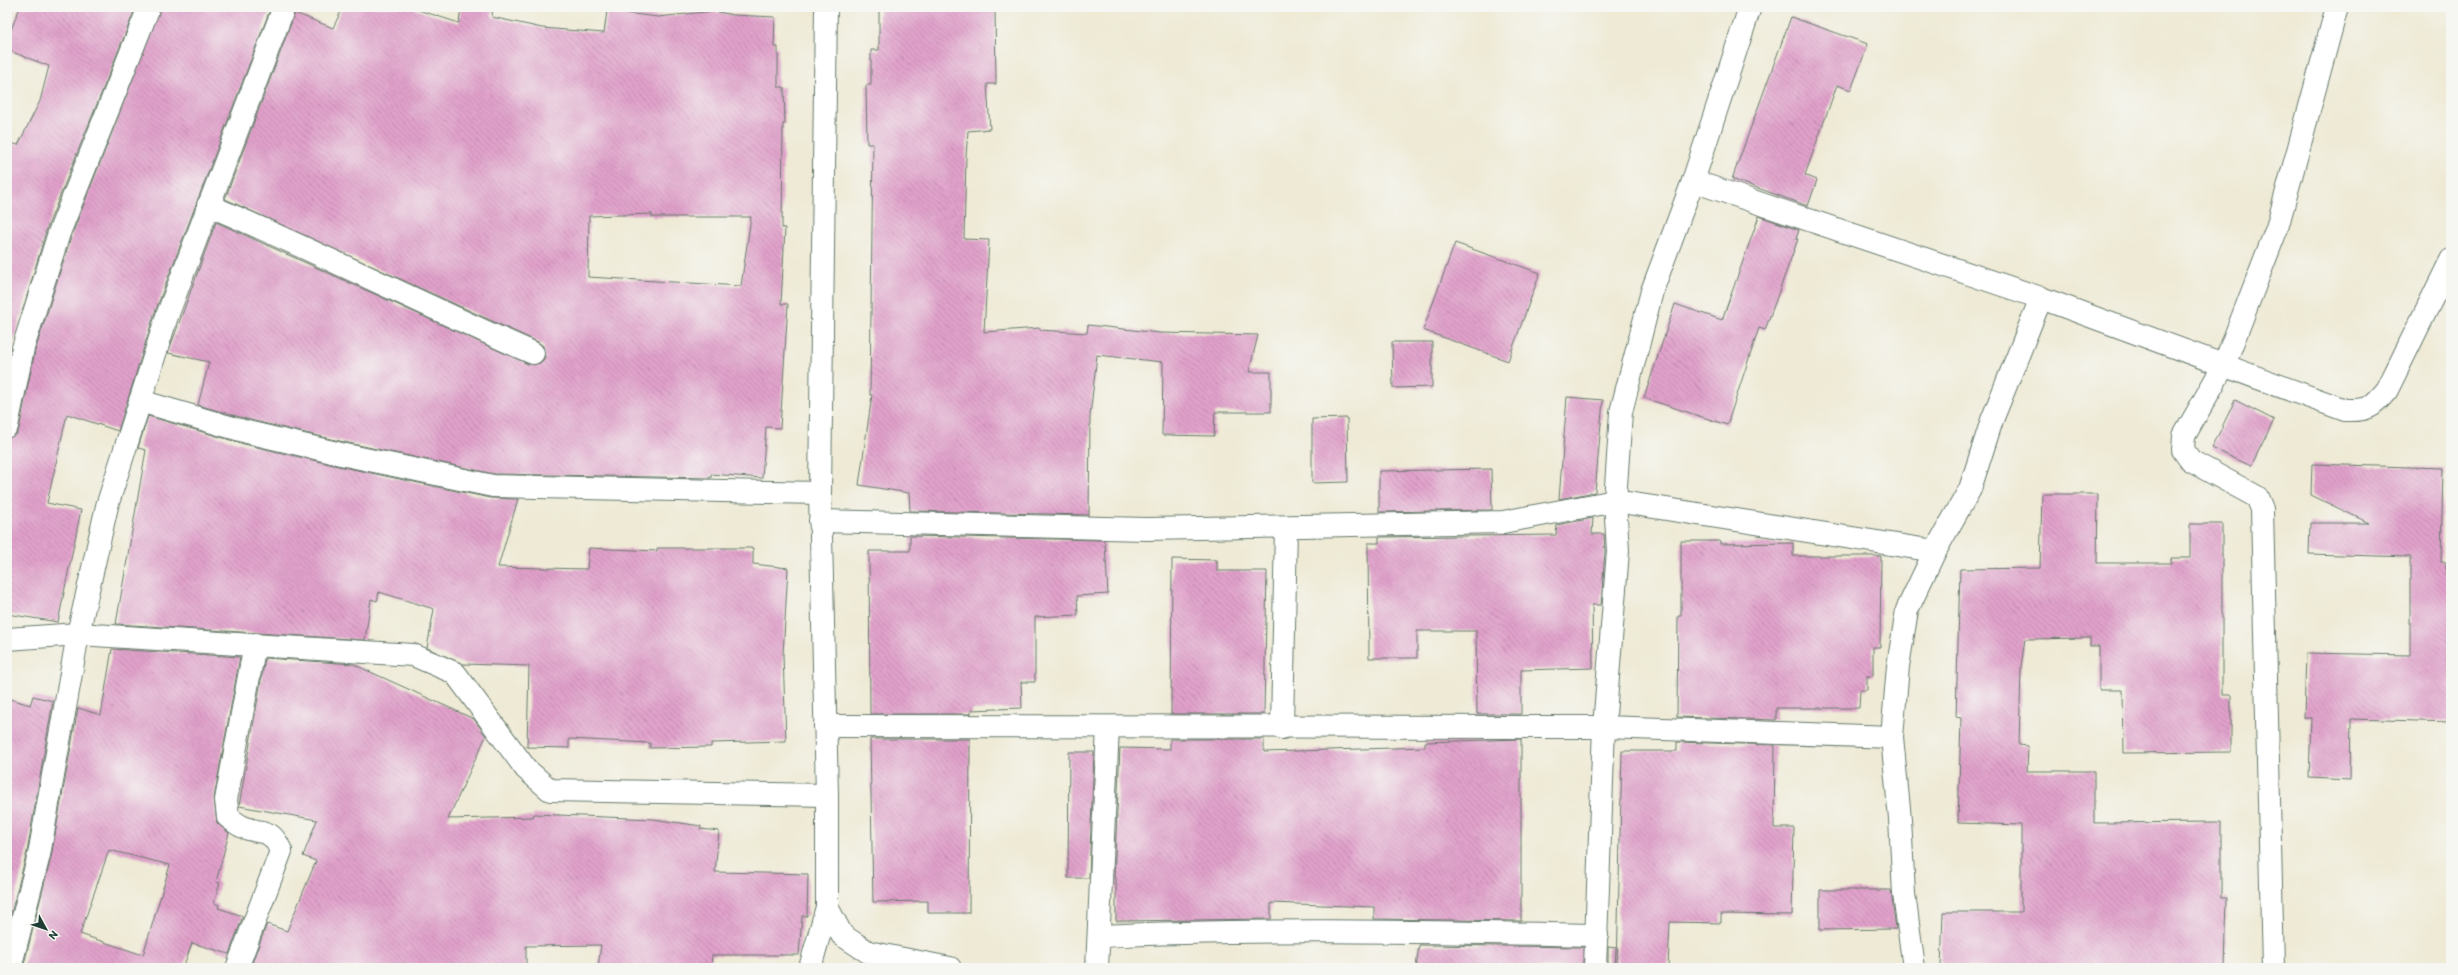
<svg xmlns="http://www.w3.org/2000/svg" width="2458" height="975" viewBox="0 0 2458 975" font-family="Itim,sans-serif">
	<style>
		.building { fill: url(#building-back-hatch); fill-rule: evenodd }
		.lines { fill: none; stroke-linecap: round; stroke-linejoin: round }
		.minor-casing { stroke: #677a6c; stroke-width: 24 }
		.tertiary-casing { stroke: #677a6c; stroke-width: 24 }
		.minor { stroke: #fff; stroke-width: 22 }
		.tertiary { stroke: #fff; stroke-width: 22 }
	</style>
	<defs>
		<pattern id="building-back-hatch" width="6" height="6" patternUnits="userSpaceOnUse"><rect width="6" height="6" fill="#e1a1cb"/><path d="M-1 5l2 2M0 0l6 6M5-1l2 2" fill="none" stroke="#b684a6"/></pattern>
	</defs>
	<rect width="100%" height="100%" fill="#f6f6f2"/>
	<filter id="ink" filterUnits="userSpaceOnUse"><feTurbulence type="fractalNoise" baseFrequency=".025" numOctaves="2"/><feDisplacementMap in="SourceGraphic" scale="8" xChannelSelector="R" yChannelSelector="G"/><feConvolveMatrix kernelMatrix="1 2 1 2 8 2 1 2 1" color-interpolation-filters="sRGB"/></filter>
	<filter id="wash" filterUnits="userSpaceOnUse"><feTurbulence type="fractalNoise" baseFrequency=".012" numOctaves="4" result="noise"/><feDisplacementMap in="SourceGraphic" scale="16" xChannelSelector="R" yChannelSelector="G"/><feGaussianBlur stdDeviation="0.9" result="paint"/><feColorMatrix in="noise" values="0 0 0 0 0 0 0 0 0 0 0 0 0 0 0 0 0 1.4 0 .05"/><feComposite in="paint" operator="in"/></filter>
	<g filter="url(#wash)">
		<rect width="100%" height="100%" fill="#eeead5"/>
		<g id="blocks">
			<g class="building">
				<path d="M20,7H136L47,228L7,364V142L18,145L40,101L49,66L7,50V40Z"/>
				<path d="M161,7H271L155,312L118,431L67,414L47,503L81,510L58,622L7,614V438L16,435L19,429L35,351L71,237Z"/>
				<path d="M343,7H409L459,23L461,7H493L492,17L542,28L604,33L607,11L658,17L714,11L733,15L775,17L774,47H778V87H784L785,124H783L782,228H785L781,304H788L780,428L766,427L762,478L711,474V478L494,474L344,442L250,420L198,405L209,362L168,353L216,222L528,364L540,363L545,358L543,346L538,342L225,199L295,13L333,28ZM652,214V217H751L741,286L588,277L589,216Z"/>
				<path d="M879,7H995L996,84H987L990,129L968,131L966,156L964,239L989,240L984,332L1040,328V330L1087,333L1088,325L1160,333L1258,335L1249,372H1271V412H1215L1214,436L1162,435L1163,362L1097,355L1090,416L1089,515L910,511L909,493L859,485L872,395H870L873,144H867L866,85H871V50H879Z"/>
				<path d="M1791,17L1868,44L1851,90L1837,85L1805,175L1817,180L1808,206L1732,179Z"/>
				<path d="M1759,216L1799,230L1796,239H1798L1765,330L1759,328L1727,425L1644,398L1675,304L1722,320Z"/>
				<path d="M1455,243L1540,273L1508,361L1423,330Z"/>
				<path d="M1392,342H1432V387L1393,388Z"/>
				<path d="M1567,397L1603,400L1595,492L1559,499Z"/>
				<path d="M2235,400L2274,420L2251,466L2212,448Z"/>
				<path d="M148,416L244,444L338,466L490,498L518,499L498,567L587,569L589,548L657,551V548H753V564L788,568L783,655L786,741L711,743V747L650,748V743L569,739V748L527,747L529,666L463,664L427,648L434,609L379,592L377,601L371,599L365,640L116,624L146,450L138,448Z"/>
				<path d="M1347,418L1348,482L1312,483V419Z"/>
				<path d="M2312,464L2443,468L2441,562H2446V577H2451V722L2351,719L2350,780L2309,778L2311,718H2304L2306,653L2410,655V557L2309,554L2310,523H2369L2311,495Z"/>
				<path d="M1491,469L1492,510L1379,512V471Z"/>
				<path d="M2042,494H2098L2097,563H2171V558H2190V524H2222V695H2231V752L2124,753L2123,690H2099V646H2090V638L2025,639L2021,667L2019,745L2028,746L2027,771H2094V823L2221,822V898H2227L2225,968H1941L1943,912H2021V825L1958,823L1961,718L1956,717L1960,569L2040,568Z"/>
				<path d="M1593,518L1592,534H1604L1605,551L1601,605H1592L1593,668L1521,670V714H1477L1476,631H1417V658H1369L1368,543H1379V537L1556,535L1557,525Z"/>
				<path d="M910,536L1103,540L1105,543L1108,594L1077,596L1078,615L1035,617V682H1021L1022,708L971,710V714H870L869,551H910Z"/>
				<path d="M1681,541H1720V544L1793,543V556H1881L1880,647H1873V676H1867V690H1860L1859,708H1776V720L1677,717L1678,616H1681Z"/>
				<path d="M1172,559L1217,560V571H1267L1264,714H1171Z"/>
				<path d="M112,649L240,657L214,798L217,823L229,833L216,882L220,883L214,903L219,905L218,908L243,916L229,954L192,943L183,968H23L51,857L78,708L101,715ZM109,850L170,865L143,955L80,934Z"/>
				<path d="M265,658L353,664L474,719L486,736L448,819L533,817L534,814L653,819L701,826L700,829L719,831L715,872L808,874L807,916H802L799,955H712L711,968H598L601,945L526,946V968H250L267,924L287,931L316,861L303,856L317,820L239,806Z"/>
				<path d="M33,696L53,701L27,852L7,929V698L30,705Z"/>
				<path d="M870,739H970L969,913H928V901L873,902Z"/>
				<path d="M1170,739H1264V752L1425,747V742L1521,739V921L1374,919V907L1271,903V919L1116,921V878H1114L1120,748L1170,749Z"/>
				<path d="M1677,742L1775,745L1774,828H1794L1792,915L1721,914V923L1670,922L1668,968H1617L1622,751H1677Z"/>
				<path d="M1069,752H1094L1089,878H1068Z"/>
				<path d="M1820,890H1891L1896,929L1820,930Z"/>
				<path d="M1419,945L1583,947V968H1416Z"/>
				<path d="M1608,947L1616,948L1615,968H1608Z"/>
			</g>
		</g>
	</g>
	<g filter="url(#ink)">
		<use href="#blocks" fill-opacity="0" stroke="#677a6c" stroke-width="1"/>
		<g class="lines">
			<defs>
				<g id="minor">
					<path d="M1693,181L2041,298L2345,410C2368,411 2373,407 2387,390L2451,260"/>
					<path d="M208,205C318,252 424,305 533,353"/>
					<path d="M140,401L247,432L341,454L493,486L820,493"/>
					<path d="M7,426L23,348L59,233L149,7"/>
					<path d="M820,521L1147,529L1503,522L1615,501L1935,551"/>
					<path d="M7,639L78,634L413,655L455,673L526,769L550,790L827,795"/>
					<path d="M825,726L1604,727L1892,737"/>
					<path d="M1282,728L1286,527"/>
					<path d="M1099,936C1265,928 1431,932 1597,935"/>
					<path d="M10,968L39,855L78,634L107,506L167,316L284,7"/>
					<path d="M237,968L281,851C270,825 261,836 241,826C237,824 232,820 228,817L226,800L255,644"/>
					<path d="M810,968L827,907"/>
					<path d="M1097,968L1108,727"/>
					<path d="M1595,968L1604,727L1618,551L1615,501L1621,412L1652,291L1693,181L1750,7"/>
					<path d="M1914,968L1904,894L1900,819L1892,737L1898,666L1907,610L1935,551L1970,489L1992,420L2041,298"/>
					<path d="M2273,968L2262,509L2257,497L2191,461L2183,450L2184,436L2224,365L2277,228L2337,7"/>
				</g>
				<path id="tertiary" d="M826,7L820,493L827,795V907L842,935L868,952L950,968"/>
			</defs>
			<use href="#minor" class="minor-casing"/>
			<use href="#tertiary" class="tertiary-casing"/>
			<use href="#minor" class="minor"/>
			<use href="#tertiary" class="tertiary"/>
		</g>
	</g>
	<rect width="2458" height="975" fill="none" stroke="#f6f6f2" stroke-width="24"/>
	<g transform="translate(46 929) rotate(130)" stroke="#f6f6f2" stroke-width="3" paint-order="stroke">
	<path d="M0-3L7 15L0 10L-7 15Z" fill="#1f3d34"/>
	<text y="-6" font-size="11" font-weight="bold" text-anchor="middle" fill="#1f3d34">N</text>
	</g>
</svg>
